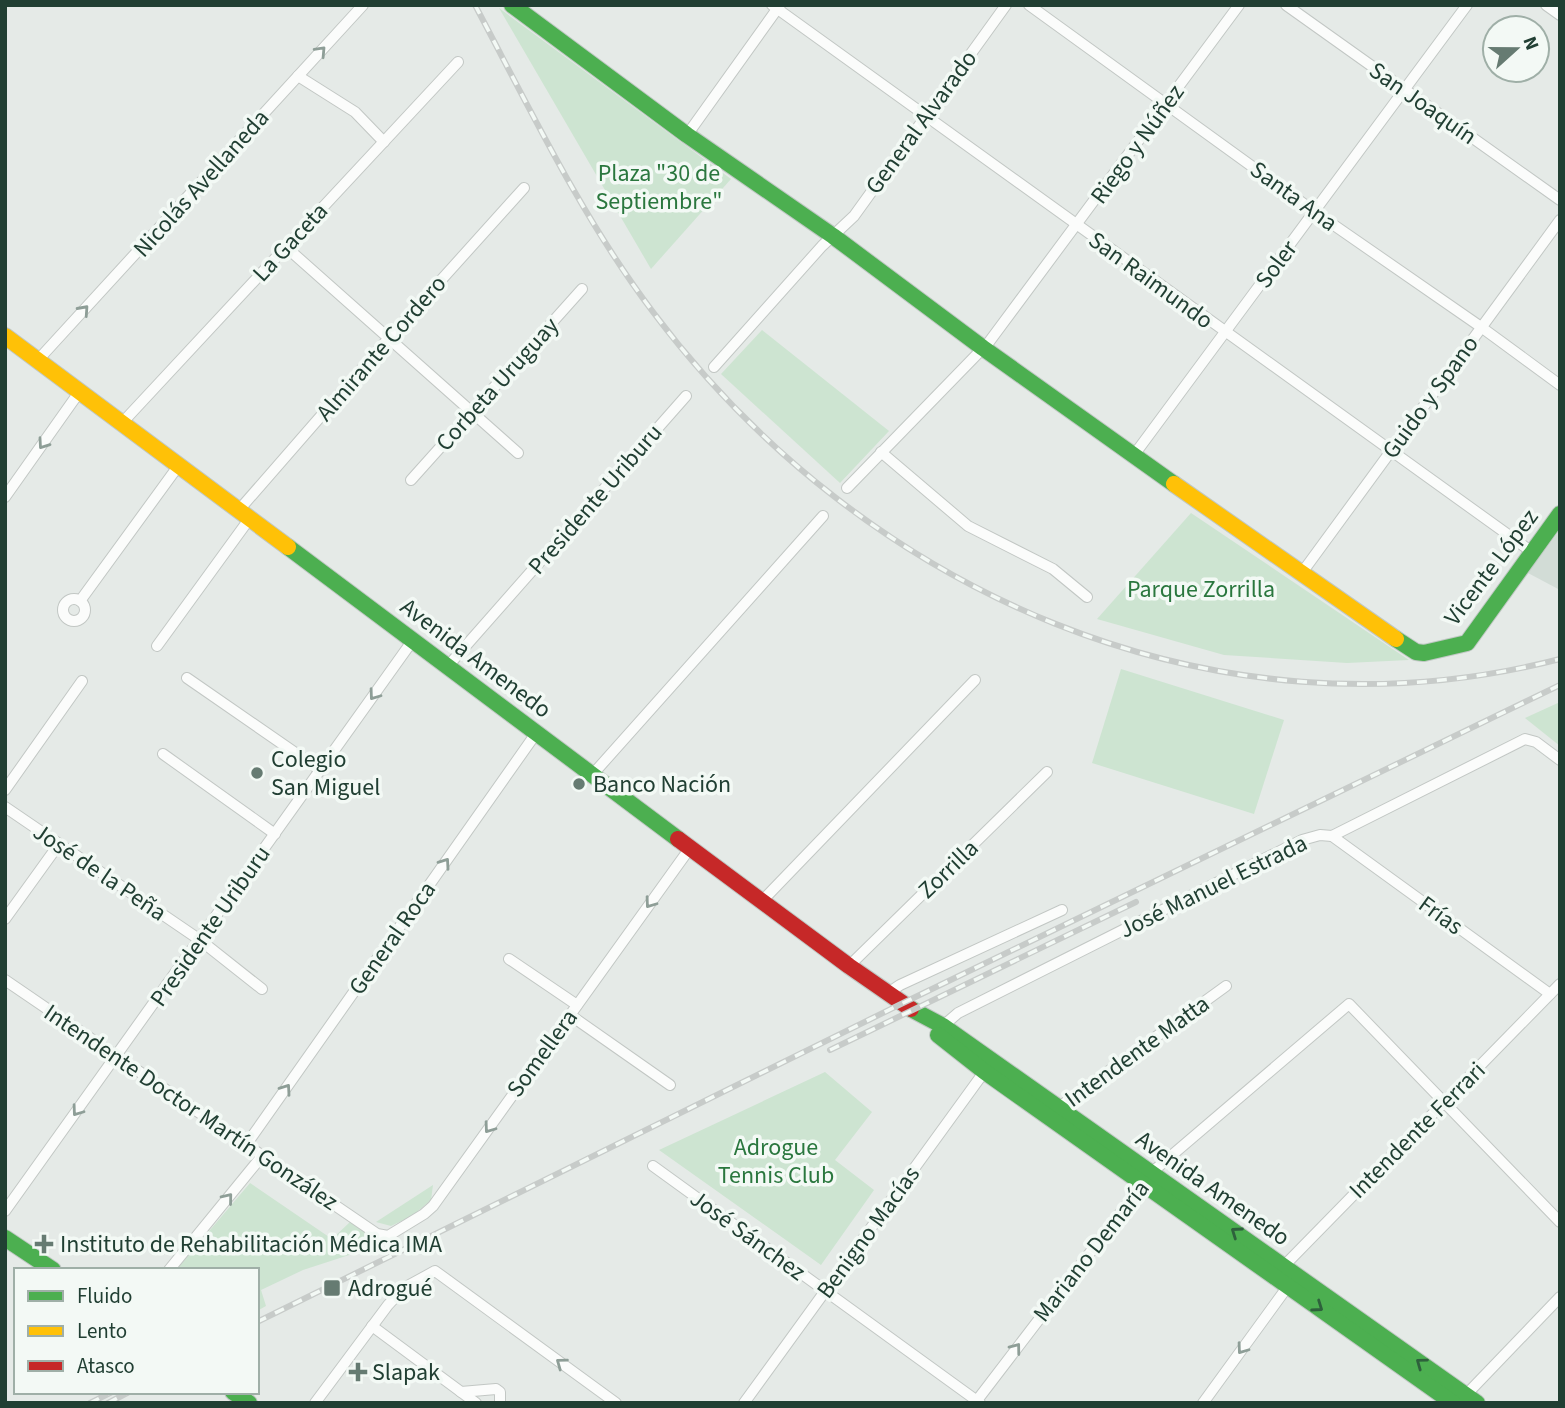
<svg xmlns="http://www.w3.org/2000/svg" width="1565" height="1408" viewBox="0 0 1565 1408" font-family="'Source Sans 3',sans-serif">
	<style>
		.built { fill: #d2dcd6 }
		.green { fill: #cde4d1 }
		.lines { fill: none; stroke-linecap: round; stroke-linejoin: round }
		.street-casing { stroke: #c2c7c4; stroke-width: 12 }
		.fast-casing { stroke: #c0c8c4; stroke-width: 18 }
		.slow-casing { stroke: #c0c8c4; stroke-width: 18 }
		.jam-casing { stroke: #c0c8c4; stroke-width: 18 }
		.street { stroke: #fbfcfb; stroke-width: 10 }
		.fast { stroke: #4caf50; stroke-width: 16 }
		.slow { stroke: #ffc107; stroke-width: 16 }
		.jam { stroke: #c62828; stroke-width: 16 }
		.rail-casing { stroke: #c7cbc9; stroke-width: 6 }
		.rail { stroke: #f3f9f5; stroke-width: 3.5; stroke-dasharray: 10; stroke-linecap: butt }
		.oneway { stroke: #8e9e97 }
		.oneway2 { stroke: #2e613c }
		.poi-dot { fill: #667b72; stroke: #f3f9f5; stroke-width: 2.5 }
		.labels { text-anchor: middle; stroke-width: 7; stroke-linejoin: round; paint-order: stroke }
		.street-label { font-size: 24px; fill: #213f33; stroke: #f3f9f5 }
		.park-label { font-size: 24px; fill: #2a773e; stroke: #f3f9f5 }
		.poi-label { font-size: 24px; fill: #213f33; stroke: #f3f9f5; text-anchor: start }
	</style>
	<rect width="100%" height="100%" fill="#e5eae7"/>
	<path class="built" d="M1560,530V590L1528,573Z"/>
	<g class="green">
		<path d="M499,8L731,179L651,269Z"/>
		<path d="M762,330L889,431L840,483L721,374Z"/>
		<path d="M1191,513L1409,660L1347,663L1224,655L1097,619Z"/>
		<path d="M1121,669L1284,720L1254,814L1092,763Z"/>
		<path d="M1560,702V746L1525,718Z"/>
		<path d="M825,1072L872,1112L835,1160L874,1190L821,1265L659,1150Z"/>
		<path d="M250,1183L332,1239L350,1222L383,1244L303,1270L261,1290L266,1306L257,1311V1270H176Z"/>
		<path d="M433,1185L431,1200L412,1216L391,1226L376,1222Z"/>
	</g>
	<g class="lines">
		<defs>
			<g id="street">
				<path d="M772,5L1532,552"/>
				<path d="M1029,5L1315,212L1481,327L1560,385"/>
				<path d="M1286,5L1560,200"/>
				<path d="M1546,5L1560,15"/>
				<path d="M298,76L355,112L384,142"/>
				<path d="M687,135L780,5"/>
				<path d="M286,247L518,453"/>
				<path d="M38,360L363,5"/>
				<path d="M714,367L822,246L854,216L1006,5"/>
				<path d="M122,423L458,62"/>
				<path d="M881,452L968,526L1053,569L1087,597"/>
				<path d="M1134,455L1467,5"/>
				<path d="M411,480L582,289"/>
				<path d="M847,488L989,342L1239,5"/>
				<path d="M5,497L80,391"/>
				<path d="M239,510L388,339L524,188"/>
				<path d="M1301,574L1560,220"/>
				<circle cx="74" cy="610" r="11"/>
				<path d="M80,601L179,465"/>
				<path d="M157,646L250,518"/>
				<path d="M448,666L686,396"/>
				<path d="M187,678L320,770"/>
				<path d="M163,754L275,834"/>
				<path d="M593,774L823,516"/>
				<path d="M5,790L82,681"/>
				<path d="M5,807L200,940L262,989"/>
				<path d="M1332,836L1550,994"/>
				<path d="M762,901L975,680"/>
				<path d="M5,919L59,844"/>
				<path d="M509,959L577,1005"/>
				<path d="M849,966L1047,772"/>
				<path d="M5,980L377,1234L388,1236L424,1214L433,1206L690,848"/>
				<path d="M888,993L900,985L1062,910"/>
				<path d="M570,1015L670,1085"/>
				<path d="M943,1026L958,1013L1302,840L1320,835L1332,836L1525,739L1536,742L1560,760"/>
				<path d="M1055,1110L1226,986"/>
				<path d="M246,1145L537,732"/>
				<path d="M653,1166L980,1403"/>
				<path d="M5,1211L413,640"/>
				<path d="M169,1270L262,1156"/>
				<path d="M1279,1271L1560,984"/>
				<path d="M372,1326L476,1403"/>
				<path d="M461,1392L496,1389L500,1392V1403"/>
				<path d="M1463,1398L1560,1297"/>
				<path d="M315,1403L388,1305L404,1288L435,1271L616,1403"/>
				<path d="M744,1403L987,1068"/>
				<path d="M975,1403L1151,1173L1349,1004L1560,1222"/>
				<path d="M1203,1403L1291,1282"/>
			</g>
			<g id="fast">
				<path d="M512,5L687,135L833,236L983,348L1174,484"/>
				<path d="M288,547L678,839"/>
				<path d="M1396,639L1416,652L1424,653L1467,643L1560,514"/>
				<path d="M911,1009L943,1026L1477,1403"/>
				<path d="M938,1035L985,1072L1453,1403"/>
				<path d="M5,1238L53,1270"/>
				<path d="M233,1392L249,1403"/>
			</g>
			<g id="slow">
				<path d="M5,336L288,547"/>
				<path d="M1174,484L1396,639"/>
			</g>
			<path id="jam" d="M678,839L849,966L911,1009"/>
		</defs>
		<use href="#street" class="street-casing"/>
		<use href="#fast" class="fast-casing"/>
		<use href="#slow" class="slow-casing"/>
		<use href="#jam" class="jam-casing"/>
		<use href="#street" class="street"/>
		<use href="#fast" class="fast"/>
		<use href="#slow" class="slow"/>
		<use href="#jam" class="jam"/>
		<defs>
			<g id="rail">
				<path d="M475,5C530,109 582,218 653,312C863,592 1214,748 1560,659"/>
				<path d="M830,1050L1136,902"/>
				<path d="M257,1322L903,1003L1560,685"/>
				<path d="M90,1403L112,1392"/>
				<path d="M108,1403L129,1392"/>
			</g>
		</defs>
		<use href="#rail" class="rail-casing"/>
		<use href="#rail" class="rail"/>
	</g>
	<defs><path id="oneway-chevron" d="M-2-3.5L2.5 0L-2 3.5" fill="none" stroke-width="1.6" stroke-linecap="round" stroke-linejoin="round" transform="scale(1.75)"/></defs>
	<g class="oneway">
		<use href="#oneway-chevron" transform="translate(321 51) rotate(-47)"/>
		<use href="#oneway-chevron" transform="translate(84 310) rotate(-48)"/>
		<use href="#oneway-chevron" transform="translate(43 444) rotate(125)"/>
		<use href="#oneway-chevron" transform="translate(374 695) rotate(126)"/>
		<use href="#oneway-chevron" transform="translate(445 863) rotate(-55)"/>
		<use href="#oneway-chevron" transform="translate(650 903) rotate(126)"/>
		<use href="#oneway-chevron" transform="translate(286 1089) rotate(-55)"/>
		<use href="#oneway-chevron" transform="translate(77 1111) rotate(126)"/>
		<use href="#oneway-chevron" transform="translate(489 1128) rotate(126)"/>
		<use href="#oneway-chevron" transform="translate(228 1198) rotate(-51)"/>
		<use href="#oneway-chevron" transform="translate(1016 1348) rotate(-53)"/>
		<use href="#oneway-chevron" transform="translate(1242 1349) rotate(126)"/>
		<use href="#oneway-chevron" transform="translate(561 1363) rotate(-144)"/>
	</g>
	<g class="oneway2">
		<use href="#oneway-chevron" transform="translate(1236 1232) rotate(-145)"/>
		<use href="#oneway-chevron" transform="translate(1318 1307) rotate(35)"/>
		<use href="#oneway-chevron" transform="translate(1421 1363) rotate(-144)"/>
	</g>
	<g class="poi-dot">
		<circle cx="257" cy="773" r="7"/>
		<circle cx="579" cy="784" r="7"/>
		<path d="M40.5 1233.5h7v7h7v7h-7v7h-7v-7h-7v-7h7z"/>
		<rect x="323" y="1279" width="18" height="18" rx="3.5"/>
		<path d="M354.5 1361.5h7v7h7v7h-7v7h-7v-7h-7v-7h7z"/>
	</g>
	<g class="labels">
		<g class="street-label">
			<text transform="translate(1423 103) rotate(35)" y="8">San Joaquín</text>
			<text transform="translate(921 122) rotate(-54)" y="8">General Alvarado</text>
			<text transform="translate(1137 144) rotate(-54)" y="8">Riego y Núñez</text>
			<text transform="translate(201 183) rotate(-48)" y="8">Nicolás Avellaneda</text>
			<text transform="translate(1294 196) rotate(36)" y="8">Santa Ana</text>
			<text transform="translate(290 242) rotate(-47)" y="8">La Gaceta</text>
			<text transform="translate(1276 264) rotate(-53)" y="8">Soler</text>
			<text transform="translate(1151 280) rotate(36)" y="8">San Raimundo</text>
			<text transform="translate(381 348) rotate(-49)" y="8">Almirante Cordero</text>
			<text transform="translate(497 384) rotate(-48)" y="8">Corbeta Uruguay</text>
			<text transform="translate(1430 397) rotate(-54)" y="8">Guido y Spano</text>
			<text transform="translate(595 499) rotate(-49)" y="8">Presidente Uriburu</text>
			<text transform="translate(1491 567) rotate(-53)" y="8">Vicente López</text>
			<text transform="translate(476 658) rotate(37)" y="8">Avenida Amenedo</text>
			<text transform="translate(948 869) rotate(-44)" y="8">Zorrilla</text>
			<text transform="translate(100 872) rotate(34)" y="8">José de la Peña</text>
			<text transform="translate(1213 886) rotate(-26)" y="8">José Manuel Estrada</text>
			<text transform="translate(1441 915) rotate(36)" y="8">Frías</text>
			<text transform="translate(210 926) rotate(-55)" y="8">Presidente Uriburu</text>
			<text transform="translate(392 938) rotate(-55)" y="8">General Roca</text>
			<text transform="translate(1137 1051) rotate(-36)" y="8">Intendente Matta</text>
			<text transform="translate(542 1053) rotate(-54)" y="8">Somellera</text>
			<text transform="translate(191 1107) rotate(34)" y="8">Intendente Doctor Martín González</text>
			<text transform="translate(1417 1130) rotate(-45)" y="8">Intendente Ferrari</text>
			<text transform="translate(1213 1188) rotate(35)" y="8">Avenida Amenedo</text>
			<text transform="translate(868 1232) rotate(-54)" y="8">Benigno Macías</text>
			<text transform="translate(748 1235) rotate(36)" y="8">José Sánchez</text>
			<text transform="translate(1091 1251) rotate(-52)" y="8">Mariano Demaría</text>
		</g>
		<g class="park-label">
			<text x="659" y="181">Plaza "30 de<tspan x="659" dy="28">Septiembre"</tspan></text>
			<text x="1201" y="597">Parque Zorrilla</text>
			<text x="776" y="1155">Adrogue<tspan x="776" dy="28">Tennis Club</tspan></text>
		</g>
		<g class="poi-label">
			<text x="271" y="767">Colegio<tspan x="271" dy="28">San Miguel</tspan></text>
			<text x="593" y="792">Banco Nación</text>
			<text x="60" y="1252">Instituto de Rehabilitación Médica IMA</text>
			<text x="348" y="1296">Adrogué</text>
			<text x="372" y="1380">Slapak</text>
		</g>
	</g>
	<rect width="1565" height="1408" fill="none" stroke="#213f33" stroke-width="14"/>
	<rect x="14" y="1268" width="245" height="126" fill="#f3f9f5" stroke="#9fafa7" stroke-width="2"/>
	<rect x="28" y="1291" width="35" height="10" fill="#4caf50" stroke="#9fafa7" stroke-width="2"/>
	<text x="77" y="1303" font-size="21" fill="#213f33">Fluido</text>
	<rect x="28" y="1326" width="35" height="10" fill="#ffc107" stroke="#9fafa7" stroke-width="2"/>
	<text x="77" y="1338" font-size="21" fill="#213f33">Lento</text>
	<rect x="28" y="1361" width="35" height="10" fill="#c62828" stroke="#9fafa7" stroke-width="2"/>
	<text x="77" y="1373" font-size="21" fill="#213f33">Atasco</text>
	<g transform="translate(1516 49) rotate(69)"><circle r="33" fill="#f3f9f5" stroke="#9fafa7" stroke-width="2"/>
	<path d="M0-5L12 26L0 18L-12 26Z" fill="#667b72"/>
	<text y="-10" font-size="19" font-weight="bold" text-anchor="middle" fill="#213f33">N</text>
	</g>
</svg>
